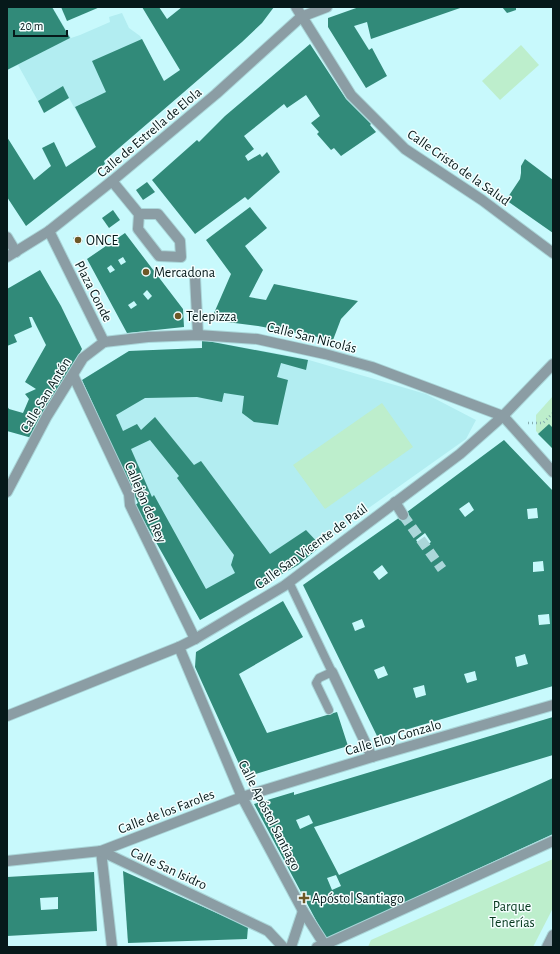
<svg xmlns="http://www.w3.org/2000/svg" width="560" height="954" font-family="'Alegreya Sans',sans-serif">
<rect width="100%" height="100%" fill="#c8f9fc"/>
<!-- built -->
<g fill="#b2edf1">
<path d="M30,7h22l19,31 9,-3 30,-13 -1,-5 13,-4 7,15 11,8 14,26 -50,99 -35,-63 -31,3 -20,-36 -11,5z"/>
<path d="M202,340l100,18 124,36 50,26 -10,19 -103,73 -65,53 -98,55 -65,-115 3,-2 -56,-123 47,-29 73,-3z"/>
</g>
<!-- green -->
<g fill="#bdeecc">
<path d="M521,45l18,20 -39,35 -18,-19z"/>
<path d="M553,396v53l-17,-18v-16z"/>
<path d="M382,403l31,44 -88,62 -32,-44z"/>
<path d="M553,859v49l-20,39h-165l3,-7z"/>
</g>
<!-- building -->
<g fill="#318a79" fill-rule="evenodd">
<path d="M7,7h45l18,31 -63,32z"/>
<path d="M61,7h39l-33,14z"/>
<path d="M142,7h17l8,12 15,-12h92l-12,16 -20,19 -138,119 1,3 -79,62 -19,-29v-60l27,43 17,-14 -9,-18 12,-6 12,25 30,-20 -21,-40 31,-15 -14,-31 50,-22 22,42 16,-11z"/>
<path d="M359,7h104l-92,32 -4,-17 -13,4 15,24 3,-2 15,28 -21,12 -38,-61v-9z"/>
<path d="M502,7h14v3l-9,3z"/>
<path d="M310,44l36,55 25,25 -1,1 6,7 -35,24 -7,-8 -3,2 -14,-16 2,-2 -8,-9 9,-7 -14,-21 -19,13 -3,-4 -40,32 10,13 -9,7 3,5 12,-7 2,3 5,-5 13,20 -32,28 -3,-3 -50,37 -43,-54 45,-40 2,2 26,-26z"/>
<path d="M63,86l6,12 -25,15 -6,-12z"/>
<path d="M525,159l28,21v53l-47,-33 14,-21 1,-6v-7z"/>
<path d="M147,182l8,10 -12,8 -7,-10z"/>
<path d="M250,207l17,21 -22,18 18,24 -14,27 17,3 8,-16 84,17 -17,18 -8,21 -75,-14 -47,-6 20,-46 -25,-34z"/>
<path d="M113,210l7,10 -11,8 -7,-10z"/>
<path d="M125,233l58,76 1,18 -57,6 -40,-74zM123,257l3,5 -5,3 -3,-5zM111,265l4,5 -5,3 -3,-5zM147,290l5,6 -4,4 -5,-6zM134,301l3,4 -6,4 -3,-4z"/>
<path d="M78,235l5,6 -5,4 -5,-7z"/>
<path d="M40,270l21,36 21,43 -50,89 -25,-7v-25l2,3 14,4 6,-14 -4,-5 11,-5 -11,-7 21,-37 -14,-28h-3l3,10 -18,8 3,7 -10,4v-57z"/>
<path d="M202,340l106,20 -2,10 -25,-7 -4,14 11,3 -10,45 -24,-3 -12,-9 2,-17 -20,-3 -2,9 -25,-5 -52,1 -29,17 7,16 14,-7 4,6 14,-13 39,48 7,-4 69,93 36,-24 15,16 -23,19 -98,55 -65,-115 3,-2 -56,-123 47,-29 73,-3zM150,440l29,36 -2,2 57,77 -3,10 4,8 -29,16 -52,-94 -2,2 -21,-48z"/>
<path d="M549,424l4,4v21l-15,-15z"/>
<path d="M504,440l49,51v195l-175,52 -75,-153 100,-70zM469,502l5,8 -9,7 -6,-8zM537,508l1,10 -10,1 -1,-10zM425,533l6,9 -9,7 -6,-9zM543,561l1,10 -11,1v-10zM382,565l6,8 -9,7 -6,-8zM549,614l1,10 -11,1 -1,-10zM362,619l3,8 -10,4 -3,-8zM525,654l3,10 -11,3 -2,-10zM384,666l4,9 -10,4 -4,-9zM475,671l2,9 -10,3 -3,-9zM424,685l2,10 -10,3 -3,-10z"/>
<path d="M283,601l20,36 -64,37 28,59 70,-21 11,34 -96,29 -13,-11 -44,-97 1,-15z"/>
<path d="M553,717v38l-239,72 25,48 214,-97v56l-227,105 -72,-135 40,-12v3zM309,815l4,8 -13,6 -4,-9zM336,875l5,11 -9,4 -5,-12z"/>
<path d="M123,871l125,56 -1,12 -119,4z"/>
<path d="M94,872l3,59 -90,5v-59zM58,897v12l-17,1 -1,-12z"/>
</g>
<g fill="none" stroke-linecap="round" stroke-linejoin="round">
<!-- street-tunnel -->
<path stroke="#abd7da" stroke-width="10" stroke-dasharray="10 5" stroke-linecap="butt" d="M403,515l39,54"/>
<defs>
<path id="lane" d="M289,582l43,90 -13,6 -3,5 13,27"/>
<g id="street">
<path d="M296,7l55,88 54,54 77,51 71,53"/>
<path d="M112,181l27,33 -1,15 21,27 22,1 -1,-16 -22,-27h-19"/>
<path d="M49,231l55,111"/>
<path d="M7,237l9,15"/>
<path d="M7,257l42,-26 63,-50 104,-87 85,-77 26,-10"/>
<path d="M195,277l3,58"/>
<path d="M104,342l44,-5 50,-2 59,4 68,15 47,13 131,49 50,56"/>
<path d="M73,375l56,119 1,11 65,134"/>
<path d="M7,492l40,-76 36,-58 21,-16"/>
<path d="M395,502l8,13"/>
<path d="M179,647l63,150 61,114 23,36"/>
<path d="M332,672l40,85"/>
<path d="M7,716l172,-69 16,-8 89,-53 176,-132 43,-38 50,-52"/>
<path d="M101,851l141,-54 130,-40 181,-52"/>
<path d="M101,851l11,96"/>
<path d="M7,861l94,-10 167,80 15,16"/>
<path d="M291,947l12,-36"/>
<path d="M317,947l7,-2 229,-104"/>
<path d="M547,947l6,-12"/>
</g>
</defs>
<!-- lane casing -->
<use href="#lane" stroke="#a9d5d8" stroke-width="10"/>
<!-- street casing -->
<use href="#street" stroke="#a9d5d8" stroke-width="12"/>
<!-- path -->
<path stroke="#87afb1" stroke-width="2.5" stroke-dasharray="1 3" stroke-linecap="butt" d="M528,423h15l10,-10"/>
<!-- lane -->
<use href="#lane" stroke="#8b9da4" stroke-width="8"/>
<!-- street -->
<use href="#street" stroke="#8b9da4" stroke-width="10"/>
</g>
<!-- markers -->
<g fill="#6e5827" stroke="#f4fefe" stroke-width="1.5">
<circle cx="78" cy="240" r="4"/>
<circle cx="146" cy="272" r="4"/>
<circle cx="178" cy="316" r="4"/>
<path d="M302 892h4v4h4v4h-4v4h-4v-4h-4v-4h4z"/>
</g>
<g text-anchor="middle" stroke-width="3" stroke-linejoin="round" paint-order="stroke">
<!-- street labels -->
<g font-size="14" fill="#06191a" stroke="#f4fefe">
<text transform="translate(149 132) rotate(-40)" y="5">Calle de Estrella de Elola</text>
<text transform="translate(459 167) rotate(35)" y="5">Calle Cristo de la Salud</text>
<text transform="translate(94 291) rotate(63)" y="5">Plaza Conde</text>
<text transform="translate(312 337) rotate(14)" y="5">Calle San Nicolás</text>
<text transform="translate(45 395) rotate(-59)" y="5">Calle San Antón</text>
<text transform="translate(146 502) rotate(67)" y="5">Callejón del Rey</text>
<text transform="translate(311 546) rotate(-36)" y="5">Calle San Vicente de Paúl</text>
<text transform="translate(393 737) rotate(-16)" y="5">Calle Eloy Gonzalo</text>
<text transform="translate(166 811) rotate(-21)" y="5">Calle de los Faroles</text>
<text transform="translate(270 815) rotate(63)" y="5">Calle Apóstol Santiago</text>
<text transform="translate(169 868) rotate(25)" y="5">Calle San Isidro</text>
</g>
<!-- poi labels -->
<g font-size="14" fill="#06191a" stroke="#f4fefe" text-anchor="start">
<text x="86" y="245">ONCE</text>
<text x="154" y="277">Mercadona</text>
<text x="186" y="321">Telepizza</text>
<text x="312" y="903">Apóstol Santiago</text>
</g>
<!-- park labels -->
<g font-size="14" fill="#06391e" stroke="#f4fefe">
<text x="512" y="911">Parque<tspan x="512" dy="16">Tenerías</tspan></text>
</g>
</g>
<!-- border -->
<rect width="560" height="954" fill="none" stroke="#06191a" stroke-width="16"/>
<!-- scale -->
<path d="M14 30v6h53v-6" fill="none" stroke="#06191a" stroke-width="2"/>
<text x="20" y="30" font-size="12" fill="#06191a" stroke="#f4fefe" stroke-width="3" paint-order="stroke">20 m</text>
</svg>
